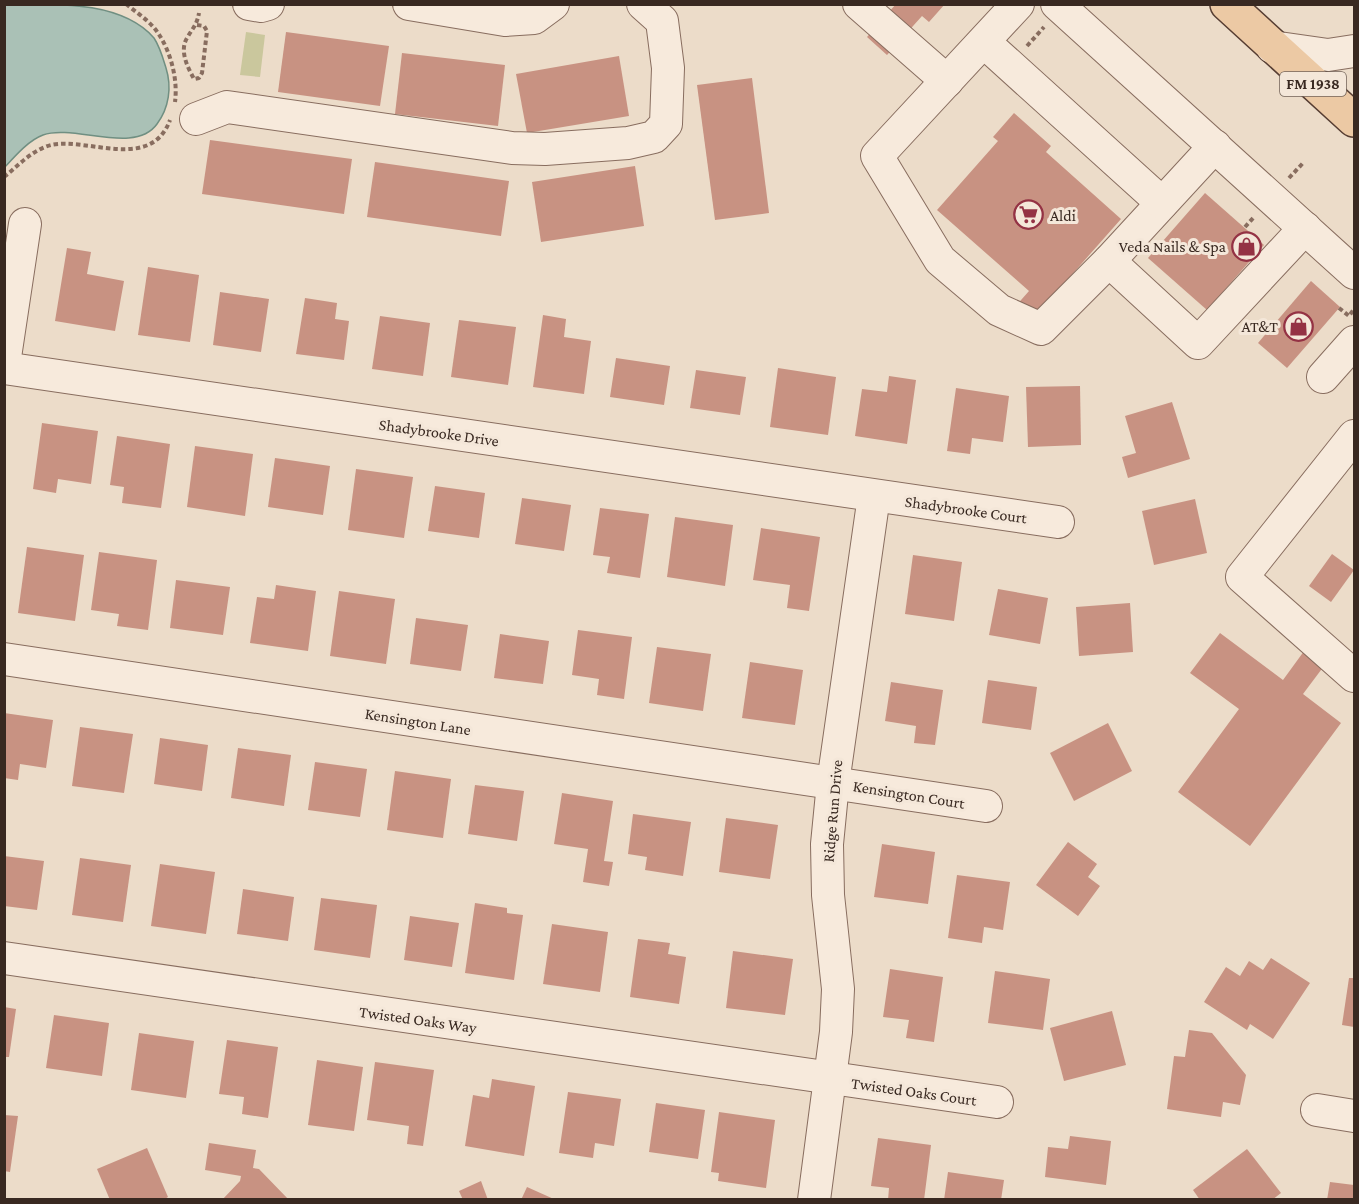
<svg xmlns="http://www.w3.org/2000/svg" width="1359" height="1204" font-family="'Crimson Pro',serif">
<rect width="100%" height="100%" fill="#ecdcc9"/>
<!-- green -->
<path fill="#cac79d" d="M246,32l19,3 -5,42 -20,-2z"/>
<!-- water -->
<path fill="#aac1b6" stroke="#708f82" stroke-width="1.5" d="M5,4c48,0 116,-4 149,34 6,9 9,20 12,30 6,19 3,40 -9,56 -22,31 -83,0 -114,11 -14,5 -28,21 -38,32z"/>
<!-- building -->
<g fill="#c89282">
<path d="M896,4h49l-16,18 -7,-6 -35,39 -20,-18z"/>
<path d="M286,32l103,14 -9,60 -102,-14z"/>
<path d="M402,53l103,12 -7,61 -103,-12z"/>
<path d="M619,56l10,60 -102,17 -11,-59z"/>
<path d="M752,78l17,135 -54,7 -18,-135z"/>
<path d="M1014,113l37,33 -5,6 75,67 -91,103 -16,-14 15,-17 -92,-81 61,-69 -5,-4z"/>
<path d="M210,140l142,19 -8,55 -142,-20z"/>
<path d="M375,162l134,19 -8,55 -134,-19z"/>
<path d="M635,166l9,60 -103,16 -9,-60z"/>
<path d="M1205,193l59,52 -57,65 -59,-52z"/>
<path d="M67,248l24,4 -4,22 37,7 -9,50 -60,-10z"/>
<path d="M148,267l51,8 -9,67 -52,-7z"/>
<path d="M1311,281l29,26 -53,61 -29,-25z"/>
<path d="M220,292l49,7 -8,53 -48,-7z"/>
<path d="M305,298l32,5 -2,16 14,2 -5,39 -48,-6z"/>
<path d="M543,315l23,4 -2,18 27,4 -7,53 -51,-7z"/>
<path d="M380,316l50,7 -7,53 -51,-7z"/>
<path d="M459,320l57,7 -8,58 -57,-8z"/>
<path d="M616,358l54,8 -6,39 -54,-8z"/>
<path d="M778,368l58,9 -8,58 -58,-8z"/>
<path d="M696,370l50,7 -6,38 -50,-7z"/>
<path d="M889,376l27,4 -9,64 -52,-8 7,-47 25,3z"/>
<path d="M1080,386l1,59 -53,2 -2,-60z"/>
<path d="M956,388l53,8 -6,46 -31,-4 -2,16 -23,-3z"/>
<path d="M1172,402l18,57 -62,19 -6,-21 14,-4 -11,-37z"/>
<path d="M42,423l56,8 -7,53 -33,-5 -2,14 -23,-4z"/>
<path d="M117,436l53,8 -9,64 -39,-5 2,-16 -14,-2z"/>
<path d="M195,446l58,8 -8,62 -58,-9z"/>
<path d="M275,458l55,8 -7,49 -55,-8z"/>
<path d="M356,469l57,8 -9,61 -56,-8z"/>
<path d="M435,486l50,7 -6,45 -51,-7z"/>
<path d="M522,498l49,7 -7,46 -49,-7z"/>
<path d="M1195,499l12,54 -53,12 -12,-54z"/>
<path d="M600,508l49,6 -9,64 -33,-5 3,-16 -17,-2z"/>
<path d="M675,517l58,8 -8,61 -58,-9z"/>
<path d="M761,528l59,9 -11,74 -22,-3 3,-23 -37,-5z"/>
<path d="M27,547l57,8 -9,66 -57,-8z"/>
<path d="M99,552l58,8 -9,70 -31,-4 2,-12 -28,-4z"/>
<path d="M1332,554l22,16 -23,32 -22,-16z"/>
<path d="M913,555l49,7 -8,59 -49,-7z"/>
<path d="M176,580l54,7 -7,48 -53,-7z"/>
<path d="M276,585l40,6 -8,60 -58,-8 7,-46 17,2z"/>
<path d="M998,589l50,9 -8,46 -51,-9z"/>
<path d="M339,591l56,8 -9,65 -56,-8z"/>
<path d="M1130,603l3,49 -54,4 -3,-49z"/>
<path d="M416,618l52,7 -7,46 -51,-7z"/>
<path d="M578,630l54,7 -8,62 -27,-4 2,-16 -27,-4z"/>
<path d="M1220,633l63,47 24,-33 20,15 -24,32 38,29 -91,123 -72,-54 61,-83 -49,-36z"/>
<path d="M500,634l49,7 -6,43 -49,-6z"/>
<path d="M657,647l54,7 -8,57 -54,-8z"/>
<path d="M750,662l53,8 -8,55 -53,-7z"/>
<path d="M988,680l49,7 -6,43 -49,-7z"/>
<path d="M891,682l52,8 -8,55 -21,-2 2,-17 -31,-5z"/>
<path d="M4,713l49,7 -7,48 -26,-4 -2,16 -14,-2z"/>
<path d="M1108,723l24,48 -58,30 -24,-48z"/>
<path d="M80,727l53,7 -9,59 -52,-7z"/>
<path d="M160,738l48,7 -6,46 -48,-7z"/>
<path d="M238,748l53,7 -7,51 -53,-8z"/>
<path d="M315,762l52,7 -7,48 -52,-7z"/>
<path d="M395,771l56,8 -8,59 -56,-8z"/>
<path d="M475,785l49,6 -7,50 -49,-7z"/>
<path d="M562,793l51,8 -9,60 9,1 -4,24 -26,-4 5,-33 -34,-5z"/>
<path d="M633,814l58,8 -8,54 -38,-6 2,-13 -19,-3z"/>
<path d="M726,818l52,7 -8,54 -51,-7z"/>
<path d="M1068,842l29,22 -9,13 12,9 -22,30 -42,-31z"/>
<path d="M882,844l53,8 -7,52 -54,-7z"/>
<path d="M4,856l40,5 -7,49 -33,-4z"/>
<path d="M80,858l51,7 -8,57 -51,-7z"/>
<path d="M160,864l55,8 -9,62 -55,-8z"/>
<path d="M957,875l53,7 -7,48 -19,-3 -2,16 -34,-5z"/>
<path d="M243,889l51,8 -6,44 -51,-7z"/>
<path d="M321,898l56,7 -7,53 -56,-8z"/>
<path d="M475,903l32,5v5l16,2 -9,65 -49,-7z"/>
<path d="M410,916l49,7 -7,44 -48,-7z"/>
<path d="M552,924l56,8 -8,60 -57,-8z"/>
<path d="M638,939l32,4 -2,11 18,3 -7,47 -49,-7z"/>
<path d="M733,951l60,8 -8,56 -59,-7z"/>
<path d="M1271,958l39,25 -37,56 -23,-15 -3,6 -43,-28 22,-35 14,9 9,-15 14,9z"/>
<path d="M890,969l53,8 -9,65 -28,-4 3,-18 -26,-3z"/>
<path d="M995,971l55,8 -7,51 -55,-7z"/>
<path d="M1349,978h5v49l-12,-2z"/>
<path d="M4,1007l12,2 -7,48h-5z"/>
<path d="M1112,1011l14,54 -62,16 -14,-53z"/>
<path d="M54,1015l55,8 -7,53 -56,-8z"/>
<path d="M1189,1030l23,3 34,42 -6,30 -17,-3 -2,15 -54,-8 7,-53 11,1z"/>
<path d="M139,1033l55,8 -8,57 -55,-8z"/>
<path d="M227,1040l51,7 -10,71 -26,-4 2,-17 -25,-3z"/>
<path d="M317,1060l46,7 -9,64 -46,-6z"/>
<path d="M375,1062l59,8 -11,76 -16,-2 2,-18 -42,-6z"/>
<path d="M492,1079l43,7 -11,70 -59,-10 8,-51 16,3z"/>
<path d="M568,1092l53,7 -7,47 -19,-3 -2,15 -34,-5z"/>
<path d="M656,1103l49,7 -7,49 -49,-7z"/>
<path d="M719,1112l56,8 -9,68 -48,-7 1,-8 -8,-1z"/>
<path d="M4,1115l14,1 -8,56 -6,-1z"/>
<path d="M1070,1136l41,5 -5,44 -61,-8 3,-30 20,2z"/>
<path d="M878,1138l53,7 -7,55h-36l1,-12 -18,-2z"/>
<path d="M209,1143l47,7 -3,18 6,1 30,31h-67l18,-19 1,-5 -36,-6z"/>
<path d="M147,1148l21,49 -5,3h-53l-13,-31z"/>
<path d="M1247,1149l34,44 -9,7h-72l-7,-10z"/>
<path d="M948,1172l56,8 -3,20h-57z"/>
<path d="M481,1181l7,19h-25l-4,-9z"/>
<path d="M1330,1182l24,3v15h-27z"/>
<path d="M527,1187l29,13h-35z"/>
</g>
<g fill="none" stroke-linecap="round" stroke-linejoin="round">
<defs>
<g id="minor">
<path d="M249,4l12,2 7,-2"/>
<path d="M409,4l96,16 29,-2 19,-14"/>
<path d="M859,4l88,77"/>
<path d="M1018,4l-141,152 63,104 59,50 42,19 68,-68 106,-115"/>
<path d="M1057,4l297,269"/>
<path d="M984,42l178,161"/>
<path d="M1272,47l56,8 26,-4"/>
<path d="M196,119l31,-12 285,41 33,1 83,-6 26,-6 12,-13 2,-56 -6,-47 -19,-17"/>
<path d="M1109,261l89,82 107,-115"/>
<path d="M4,364l21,-140"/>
<path d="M4,368l1054,154"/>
<path d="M1323,377l31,-35"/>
<path d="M1354,436l-112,141 112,99"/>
<path d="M4,659l982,147"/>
<path d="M4,958l993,144"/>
<path d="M1317,1110l37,6"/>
<path d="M814,1200l22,-168 2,-43 -10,-94 -1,-51 6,-61 41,-287"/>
</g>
<path id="major" d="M1227,4l127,116"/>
</defs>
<!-- minor casing -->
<use href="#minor" stroke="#886d5f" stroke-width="34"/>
<!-- major casing -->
<use href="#major" stroke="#563d32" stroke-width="36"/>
<!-- path -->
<g stroke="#886d5f" stroke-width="4" stroke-dasharray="4.5 3" stroke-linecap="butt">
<path d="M126,4c11,9 24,17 32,29 13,19 20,47 17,69"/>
<path d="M197,25l7,1 3,5 -5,42 -3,5 -5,1c-6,-11 -15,-28 -7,-41 5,-9 10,-13 12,-25"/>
<path d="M1027,46l17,-19"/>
<path d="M4,177c15,-12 28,-27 47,-32 37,-8 100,27 119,-25"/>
<path d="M1289,178l14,-15"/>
<path d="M1245,227l9,-10"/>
<path d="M1339,308l10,8 5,-7"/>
</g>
<!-- minor -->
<use href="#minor" stroke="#f7eadc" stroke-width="32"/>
<!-- major -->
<use href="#major" stroke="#ecc9a4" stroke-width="33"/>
</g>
<!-- icons -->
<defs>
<symbol id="supermarket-ring" viewBox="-11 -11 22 22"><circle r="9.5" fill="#f4e7d9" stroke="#943244" stroke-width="1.5"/><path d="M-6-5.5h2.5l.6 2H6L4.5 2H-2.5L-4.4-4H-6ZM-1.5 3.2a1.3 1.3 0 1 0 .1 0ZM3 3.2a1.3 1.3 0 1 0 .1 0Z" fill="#943244"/></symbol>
<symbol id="shop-ring" viewBox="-11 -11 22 22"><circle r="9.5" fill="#f4e7d9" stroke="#943244" stroke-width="1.5"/><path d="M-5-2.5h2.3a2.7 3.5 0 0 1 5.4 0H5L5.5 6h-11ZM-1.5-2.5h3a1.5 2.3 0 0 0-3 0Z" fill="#943244"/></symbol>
</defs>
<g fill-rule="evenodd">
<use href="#supermarket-ring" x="1012" y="198" width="33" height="33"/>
<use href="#shop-ring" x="1230" y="230" width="33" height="33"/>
<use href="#shop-ring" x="1282" y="310" width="33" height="33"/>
</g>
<g text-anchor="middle" stroke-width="6" stroke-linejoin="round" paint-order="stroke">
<!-- shield labels -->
<rect fill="#f4e7d9" stroke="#716258" stroke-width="1.5" x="1280" y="72" width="66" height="24" rx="4.5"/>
<g font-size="15" font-weight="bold" fill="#392921">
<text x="1313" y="89">FM 1938</text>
</g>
<!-- poi labels -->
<g font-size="16" fill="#392921" stroke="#f4e7d9" text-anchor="end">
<text x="1050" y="221" text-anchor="start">Aldi</text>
<text x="1226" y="252">Veda Nails &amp; Spa</text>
<text x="1278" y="332">AT&amp;T</text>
</g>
<!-- street labels -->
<g font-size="16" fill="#392921" stroke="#f4e7d9">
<text transform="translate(439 432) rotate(8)" y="6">Shadybrooke Drive</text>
<text transform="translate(966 509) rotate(8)" y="6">Shadybrooke Court</text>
<text transform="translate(418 721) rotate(9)" y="6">Kensington Lane</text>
<text transform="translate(909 794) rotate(9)" y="6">Kensington Court</text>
<text transform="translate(832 811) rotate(-85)" y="6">Ridge Run Drive</text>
<text transform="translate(418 1019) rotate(8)" y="6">Twisted Oaks Way</text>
<text transform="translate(914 1091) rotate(8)" y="6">Twisted Oaks Court</text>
</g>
</g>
<!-- border -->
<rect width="1359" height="1204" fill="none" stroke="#392921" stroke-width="12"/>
</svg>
